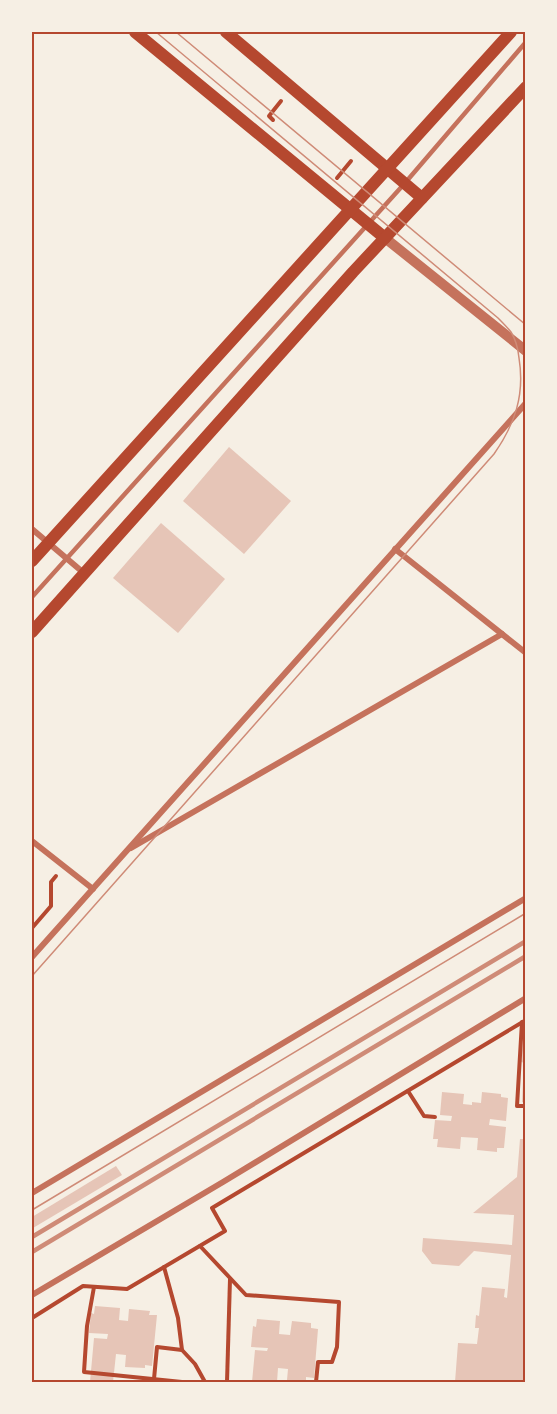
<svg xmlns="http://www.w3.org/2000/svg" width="557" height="1414" font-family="'IBM Plex Sans',sans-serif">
<rect width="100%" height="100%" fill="#f6efe4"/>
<!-- building -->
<g fill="#e6c5b7">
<path d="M229,447l62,54 -47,53 -61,-53z"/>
<path d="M161,523l64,56 -47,54 -65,-55z"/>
<path d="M523,1040h2v23l-4,-1z"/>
<path d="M523,1080h2v23l-3,-1z"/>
<path d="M442,1092l22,2 -1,10 9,1v-3l9,1 1,-11 19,2v3l7,1 -2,23 -16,-2 -1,6 17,2 -2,21h-7v4l-20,-2 1,-12 -17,-1 -1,12 -23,-2 1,-8h-5l2,-19 16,1 1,-5 -12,-1z"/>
<path d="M520,1139h5v243h-70l3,-39 19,1 2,-16h-4l1,-13 3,1 3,-29 23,2 -1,8 3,1 4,-43 -37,-4 -15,15 -27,-2 -10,-13 1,-13 89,7 2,-30 -41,-2 44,-36z"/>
<path d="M116,1166l6,9 -89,53 -1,-11z"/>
<path d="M95,1306l25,2 -1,12 9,1 1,-12 21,2 -1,4h8l-5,51 -7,-1v3l-20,-1 1,-12 -10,-1 -3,28h-23l4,-44 13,1 1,-5 -19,-1 2,-20 3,1z"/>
<path d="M257,1319l23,2 -1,13 11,1 2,-14 19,2v5l7,1 -4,49 -8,-1v4l-19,-1 1,-11 -10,-1 -1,14h-25l3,-32 12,1 1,-3 -17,-1 2,-21 3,1z"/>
</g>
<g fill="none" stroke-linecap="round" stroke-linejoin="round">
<!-- path -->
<g stroke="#b5482f" stroke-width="4">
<path d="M273,120l-4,-4 12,-15"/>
<path d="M337,178l14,-17"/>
<path d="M32,928l19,-22v-24l5,-6"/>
<path d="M522,1022l-5,84h9"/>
<path d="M408,1091l16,25 11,1"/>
<path d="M200,1246l46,49 93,7 -2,45 -5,15h-14l-2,20"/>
<path d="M164,1267l14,51 4,32"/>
<path d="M94,1287l-7,39 -3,46 98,10"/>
<path d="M32,1318l51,-32 44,3 98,-58 -13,-23 314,-188"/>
<path d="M154,1379l3,-32 25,3 13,14 10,18"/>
<path d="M227,1382l3,-103"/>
</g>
<!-- service -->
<path stroke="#c5725c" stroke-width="4.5" d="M32,597l373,-414 121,-141"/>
<!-- minor -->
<g stroke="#c5725c" stroke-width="6">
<path d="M32,529l53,45"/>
<path d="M395,549l131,104"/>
<path d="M32,841l61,48"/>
<path d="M131,848l371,-214"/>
<path d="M32,957l494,-554"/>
<path d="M32,1193l494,-295"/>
<path d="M32,1295l191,-113 303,-184"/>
</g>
<!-- tertiary -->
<path stroke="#c5725c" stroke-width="10" d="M385,238l141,113"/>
<!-- secondary -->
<g stroke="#b5482f" stroke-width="12">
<path d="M135,32l250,206"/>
<path d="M226,32l196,166"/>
<path d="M32,561l479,-529"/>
<path d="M32,632l321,-360 173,-185"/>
</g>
<!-- tram -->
<g stroke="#cf8b77" stroke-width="1.5">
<path d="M176,32l350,293"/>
<path d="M32,976l462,-522c21,-30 31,-59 25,-96 -1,-10 -3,-18 -8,-26 -4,-5 -9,-10 -13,-14l-342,-286"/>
<path d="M32,1210l494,-297"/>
</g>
<!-- rail -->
<g stroke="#cf8b77" stroke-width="4.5">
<path d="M32,1237l494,-296"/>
<path d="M32,1252l494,-296"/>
</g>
</g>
<!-- border -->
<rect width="557" height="1414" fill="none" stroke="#f6efe4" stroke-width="66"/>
<rect x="33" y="33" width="491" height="1348" fill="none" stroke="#b5482f" stroke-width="2"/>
</svg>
